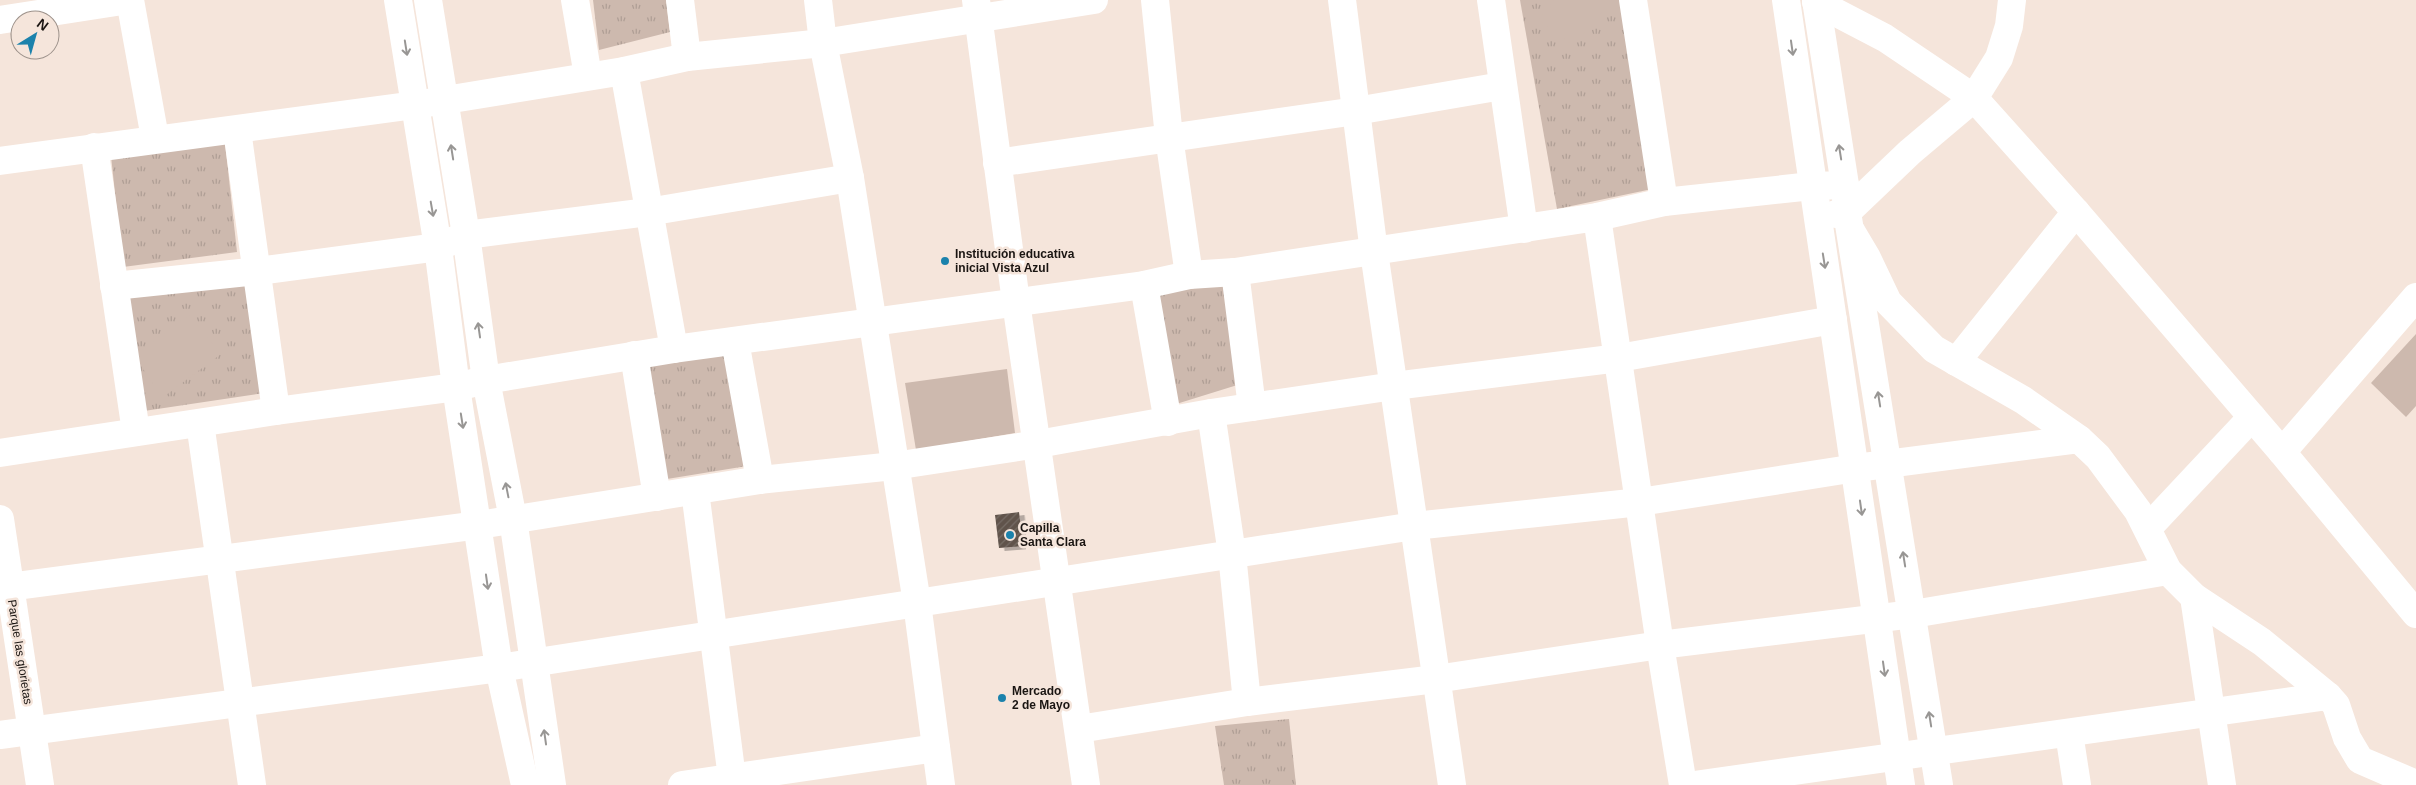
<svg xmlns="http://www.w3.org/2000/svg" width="2416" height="785" font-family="Arial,sans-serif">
<defs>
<pattern id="park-tufts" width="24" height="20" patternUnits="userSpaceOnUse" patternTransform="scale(1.25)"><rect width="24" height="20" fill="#cdb9ae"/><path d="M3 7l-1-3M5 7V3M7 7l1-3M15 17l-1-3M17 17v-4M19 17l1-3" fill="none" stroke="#af9e95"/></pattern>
<pattern id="building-hatch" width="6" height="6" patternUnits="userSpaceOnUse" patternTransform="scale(1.25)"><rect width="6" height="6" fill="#60534b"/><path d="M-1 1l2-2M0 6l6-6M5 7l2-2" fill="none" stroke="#766c66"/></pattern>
<filter id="shadow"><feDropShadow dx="5.5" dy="3" stdDeviation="0" flood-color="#0004"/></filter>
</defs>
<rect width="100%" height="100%" fill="#f5e5db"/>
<!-- park -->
<g fill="url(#park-tufts)">
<path d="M593,0h73l4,32 -71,18z"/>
<path d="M1520,0h100l32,189 -95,20z"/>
<path d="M225,143l12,109 -114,15 -12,-111z"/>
<path d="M247,277l17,116 -120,18 -18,-116z"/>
<path d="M1232,282l15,100 -74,23 -26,-112z"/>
<path d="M727,353l20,113 -80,13 -20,-114z"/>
<path d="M1289,719l7,66h-72l-9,-59z"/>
</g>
<!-- garden -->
<g fill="#cdb9ae">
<path d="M1554,0h58l-39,46 -34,-27z"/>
<path d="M189,315l32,39 -59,44 -28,-43z"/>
<path d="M2416,334v72l-10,11 -35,-34z"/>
<path d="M1007,369l8,64 -99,17 -11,-67z"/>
</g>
<!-- building -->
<path fill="url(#building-hatch)" filter="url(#shadow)" d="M1019,512l4,34 -24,2 -4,-33z"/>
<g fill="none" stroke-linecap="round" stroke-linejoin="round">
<!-- minor -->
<g stroke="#fff" stroke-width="28">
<path d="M130,0l25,138"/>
<path d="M398,0l40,247 18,140 43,281 26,117"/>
<path d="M428,0l38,235 20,145 27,139 39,266"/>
<path d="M575,0l13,76"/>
<path d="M680,0l7,57"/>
<path d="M818,0l5,43 27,135 67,425 24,182"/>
<path d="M976,0l40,302 70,483"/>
<path d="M1155,0l14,137 20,138"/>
<path d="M1491,0l33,229"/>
<path d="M1633,0l31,202"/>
<path d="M1786,0l115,785"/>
<path d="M1816,0l29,185 2,27 92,573"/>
<path d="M1816,2l69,36 89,60 102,114 206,240 134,162"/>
<path d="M0,20l129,-20"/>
<path d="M624,71l50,278"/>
<path d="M237,130l39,281"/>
<path d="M94,147l42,285"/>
<path d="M0,161l415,-56 209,-34 63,-14 136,-14 271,-43"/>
<path d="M997,163l359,-52 146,-25"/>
<path d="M1836,214l11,-2 63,-60 64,-54 25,-40 10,-32 3,-26"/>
<path d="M1597,217l63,428 23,140"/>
<path d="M1851,231l16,27 21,44 46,47 89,51 56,39 19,18 40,54 30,60 26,26 68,45 66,54 8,9 11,33 13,22 56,24"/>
<path d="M1235,272l17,135"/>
<path d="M1144,285l24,137"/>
<path d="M114,286l144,-15 180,-24 28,-12 182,-23 202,-34"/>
<path d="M735,341l25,139"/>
<path d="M634,355l23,142"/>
<path d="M1956,362l120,-150"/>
<path d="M1211,413l21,141 15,148"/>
<path d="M200,423l52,362"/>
<path d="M2282,452l134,-155"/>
<path d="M0,453l276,-42 180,-24 30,-7 188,-31 470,-64 45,-10 46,-3 362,-55 67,-15 148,-16 33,-1"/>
<path d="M695,491l37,287"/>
<path d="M0,519l40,266"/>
<path d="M2148,528l104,-111"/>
<path d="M0,588l479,-63 281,-45 134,-14 144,-22 173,-31 183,-27 225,-28 214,-38"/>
<path d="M2194,597l28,188"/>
<path d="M1079,729l168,-27 189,-23 224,-34 253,-31 255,-43"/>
<path d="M2069,733l8,52"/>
<path d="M0,735l499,-67 915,-142 226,-24 216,-34 223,-29"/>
<path d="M682,785l254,-37"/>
<path d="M1694,785l634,-89"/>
</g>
<!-- major -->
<path stroke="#fff" stroke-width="28" d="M1342,0l32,252 78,533"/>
</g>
<!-- one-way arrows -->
<defs><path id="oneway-shaft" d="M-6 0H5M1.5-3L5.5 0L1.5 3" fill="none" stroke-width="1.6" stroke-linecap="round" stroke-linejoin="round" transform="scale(1.25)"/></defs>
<g stroke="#989694">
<use href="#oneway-shaft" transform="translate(406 48) rotate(81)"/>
<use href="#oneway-shaft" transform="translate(1792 48) rotate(82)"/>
<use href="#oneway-shaft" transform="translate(452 152) rotate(-99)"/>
<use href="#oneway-shaft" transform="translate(1840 152) rotate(-99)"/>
<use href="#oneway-shaft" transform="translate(432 209) rotate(80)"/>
<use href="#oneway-shaft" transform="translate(1824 261) rotate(81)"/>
<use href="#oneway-shaft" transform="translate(479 330) rotate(-98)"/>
<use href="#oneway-shaft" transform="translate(1879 399) rotate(-99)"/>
<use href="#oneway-shaft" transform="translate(462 421) rotate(81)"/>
<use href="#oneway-shaft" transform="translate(507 490) rotate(-101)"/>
<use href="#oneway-shaft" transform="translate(1861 508) rotate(82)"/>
<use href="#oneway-shaft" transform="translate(1904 559) rotate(-99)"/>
<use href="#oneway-shaft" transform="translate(487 582) rotate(82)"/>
<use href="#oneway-shaft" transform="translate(1884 669) rotate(82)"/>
<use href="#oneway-shaft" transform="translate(1930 719) rotate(-99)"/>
<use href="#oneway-shaft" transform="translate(545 737) rotate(-98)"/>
</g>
<!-- markers -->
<g fill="#1b82ac" stroke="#f5e5db" stroke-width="2">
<circle cx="945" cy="261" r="5"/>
<circle cx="1010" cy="535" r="5"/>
<circle cx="1002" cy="698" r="5"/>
</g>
<g text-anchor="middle" stroke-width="5" stroke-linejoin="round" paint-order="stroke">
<!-- poi labels -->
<g font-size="12" font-weight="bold" fill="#1a1512" stroke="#f5e5db" text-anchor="start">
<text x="955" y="258">Institución educativa<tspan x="955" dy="14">inicial Vista Azul</tspan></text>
<text x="1020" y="532">Capilla<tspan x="1020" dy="14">Santa Clara</tspan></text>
<text x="1012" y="695">Mercado<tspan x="1012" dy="14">2 de Mayo</tspan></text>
</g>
<!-- street labels -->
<g font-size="12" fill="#1a1512" stroke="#f5e5db">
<text transform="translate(20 652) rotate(81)" y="4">Parque las glorietas</text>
</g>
</g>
<!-- north arrow -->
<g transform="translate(35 35) rotate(37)"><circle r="24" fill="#f5e5db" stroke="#9d928b"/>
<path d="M0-4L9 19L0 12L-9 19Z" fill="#1b82ac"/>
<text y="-8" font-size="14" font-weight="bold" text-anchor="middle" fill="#1a1512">N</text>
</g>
</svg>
